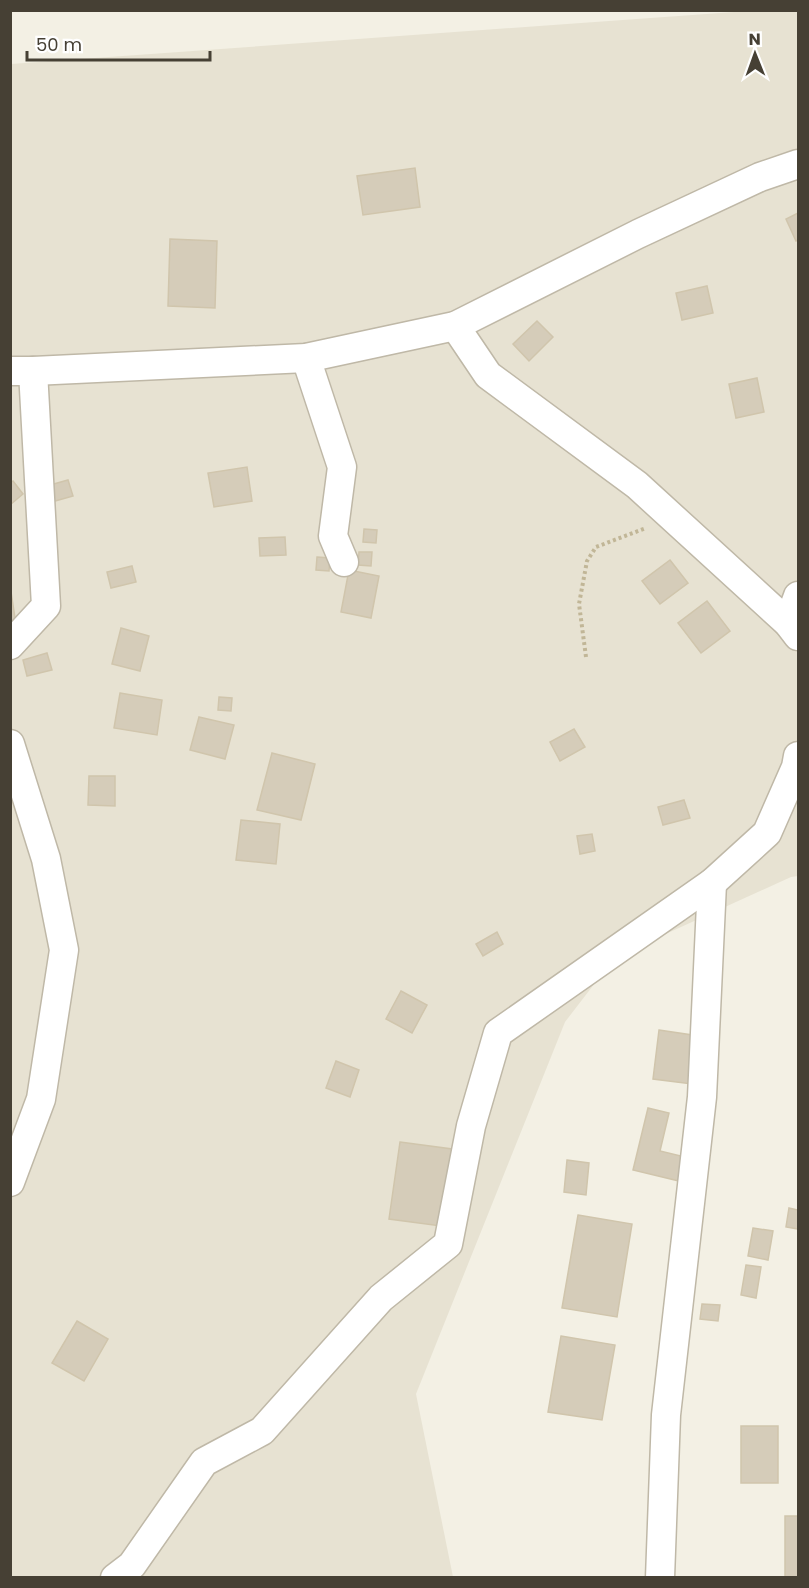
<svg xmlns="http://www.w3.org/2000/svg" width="809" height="1588" font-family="Poppins,sans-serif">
<rect width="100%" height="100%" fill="#f3f0e4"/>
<!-- residential -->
<path fill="#e7e2d2" d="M748,11h50v865l-7,1 -176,80 -50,65 -149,372 37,183 -442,1v-1514z"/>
<!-- building -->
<g fill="#d5ccb9" stroke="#d0c5ac" stroke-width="1.5">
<path d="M415,168l5,39 -57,8 -6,-39z"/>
<path d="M798,213v27l-2,1 -10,-22z"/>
<path d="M170,239l47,2 -2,67 -47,-2z"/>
<path d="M707,286l6,27 -31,7 -6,-27z"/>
<path d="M537,321l16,16 -24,24 -16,-17z"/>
<path d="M757,378l7,34 -28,6 -7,-34z"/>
<path d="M247,467l5,34 -38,6 -6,-34z"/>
<path d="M68,480l5,16 -25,7 -5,-16z"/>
<path d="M13,481l10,13 -13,11v-22z"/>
<path d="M364,529l13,1 -1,13 -13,-1z"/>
<path d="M285,537l1,18 -26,1 -1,-18z"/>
<path d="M359,552h13l-1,14 -13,-1z"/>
<path d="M317,557l13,1 -1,13 -13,-1z"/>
<path d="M670,560l18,23 -28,21 -18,-23z"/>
<path d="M132,566l4,16 -25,6 -4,-16z"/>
<path d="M349,570l30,6 -8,42 -30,-6z"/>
<path d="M10,585l7,46 -7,1z"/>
<path d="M707,601l23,30 -29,22 -23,-30z"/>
<path d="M121,628l28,8 -9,35 -28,-7z"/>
<path d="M47,653l5,17 -25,6 -4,-16z"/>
<path d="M120,693l42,7 -5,35 -43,-7z"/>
<path d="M219,697l13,1 -1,13 -13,-1z"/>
<path d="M199,717l35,8 -9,34 -35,-9z"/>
<path d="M574,729l11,18 -25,14 -10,-19z"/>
<path d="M272,753l43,11 -14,56 -44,-10z"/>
<path d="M89,776h26v30l-27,-1z"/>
<path d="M684,800l6,18 -27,7 -5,-18z"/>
<path d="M241,820l39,4 -4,40 -40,-4z"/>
<path d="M592,834l3,17 -15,3 -3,-18z"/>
<path d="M497,932l6,12 -20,12 -7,-12z"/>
<path d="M401,991l26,14 -15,28 -26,-14z"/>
<path d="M659,1030l40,6 -7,48 -39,-5z"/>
<path d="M336,1061l23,9 -9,27 -24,-9z"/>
<path d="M648,1108l21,5 -9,38 25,6 -6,24 -46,-11z"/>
<path d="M400,1142l52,7 -11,77 -52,-7z"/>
<path d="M567,1160l22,3 -3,32 -22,-3z"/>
<path d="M789,1208l9,2v19l-12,-2z"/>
<path d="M578,1215l54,9 -15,93 -55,-9z"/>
<path d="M753,1228l20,3 -5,29 -20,-4z"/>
<path d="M746,1265l15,2 -5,31 -15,-3z"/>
<path d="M702,1304l18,1 -2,16 -18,-2z"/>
<path d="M77,1321l31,18 -24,42 -32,-18z"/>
<path d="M561,1336l54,9 -13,75 -54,-8z"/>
<rect x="741" y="1426" width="37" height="57"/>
<rect x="785" y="1516" width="13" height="62"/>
</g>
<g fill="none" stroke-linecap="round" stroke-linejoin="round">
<defs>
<g id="minor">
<path d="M455,326l33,49 149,110 151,138 10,13"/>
<path d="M306,358l36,109 -9,69 11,26"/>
<path d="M10,371h23l273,-13 149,-32 183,-92 122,-57 38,-13"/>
<path d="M788,623l10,-27"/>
<path d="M10,645l36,-39 -13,-235"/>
<path d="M10,744l36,115 18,91 -23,149 -31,83"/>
<path d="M115,1578l17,-13 72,-103 58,-31 119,-133 67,-54 23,-118 27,-93 214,-150 55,-50 29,-66 2,-11"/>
<path d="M660,1578l6,-163 36,-318 10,-214"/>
</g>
</defs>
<!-- minor casing -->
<use href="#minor" stroke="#bfb8a7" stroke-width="31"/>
<!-- path -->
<path stroke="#c1b697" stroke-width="4" stroke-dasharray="3 3" stroke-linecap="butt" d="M586,657l-7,-53 8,-43 9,-14 50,-19"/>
<!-- minor -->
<use href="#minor" stroke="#fff" stroke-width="28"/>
</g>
<!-- border -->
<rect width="809" height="1588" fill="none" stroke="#464034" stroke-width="24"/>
<!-- north arrow -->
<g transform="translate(755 54) rotate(359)" stroke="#ffffff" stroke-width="4.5" paint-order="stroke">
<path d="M0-4.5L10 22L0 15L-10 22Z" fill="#464034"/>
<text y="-9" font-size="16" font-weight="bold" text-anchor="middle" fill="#464034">N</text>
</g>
<!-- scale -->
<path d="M27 51v9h183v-9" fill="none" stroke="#464034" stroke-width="3"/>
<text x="36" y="51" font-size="18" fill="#464034" stroke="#ffffff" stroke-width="4.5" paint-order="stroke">50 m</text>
</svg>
